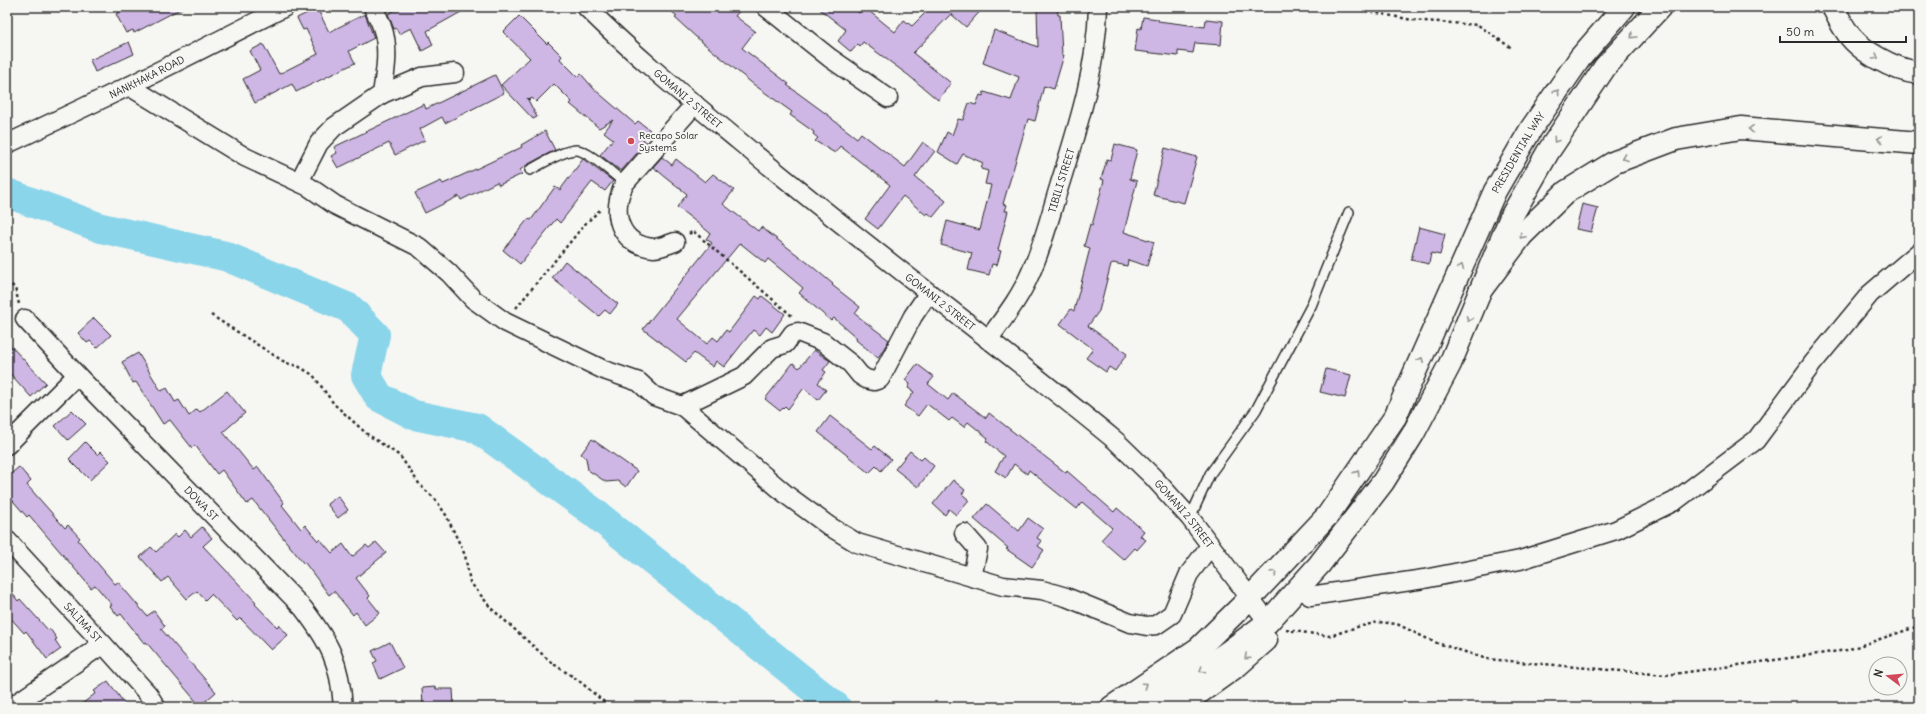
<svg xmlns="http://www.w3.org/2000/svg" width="1926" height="714" font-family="Delius,sans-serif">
<rect width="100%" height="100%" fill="#f6f6f2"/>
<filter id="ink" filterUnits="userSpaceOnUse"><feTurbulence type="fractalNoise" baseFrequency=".025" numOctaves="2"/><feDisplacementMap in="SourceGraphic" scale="8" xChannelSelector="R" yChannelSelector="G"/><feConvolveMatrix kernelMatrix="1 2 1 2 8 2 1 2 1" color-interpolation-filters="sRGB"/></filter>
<g filter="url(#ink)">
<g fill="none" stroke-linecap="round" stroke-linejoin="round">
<!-- river -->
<path stroke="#8ad5ea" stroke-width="30" d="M7,193l94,35 124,28 124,52 26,27 -9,40 13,22 35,18 63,13 115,83 244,196"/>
</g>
<!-- building -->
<g fill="#ceb6e5" stroke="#2b2b2b">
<path d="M130,7h54l-50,26 -1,-3 -7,3 -10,-19z"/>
<path d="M401,7h69l-43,24 6,14 -11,6 -11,-23 -12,6 -3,-6 -2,1 -6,-15z"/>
<path d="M666,7h77l-8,9 20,15 -13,17 47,36 -2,1 45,33v1l25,19 4,-5 44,34 18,-25 12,9 -20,26 31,24 -13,16 -5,-4 -2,2 -23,-19 -25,33 -13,-10 25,-34 -50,-39 -5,7 -20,-12 3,-3 -5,-4 1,-2 -24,-17 2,-3 -39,-28 -57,-47 -21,-19 2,-2z"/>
<path d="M817,7h35l7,6 5,-6 31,25 9,-12 8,6 19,-19h53l-18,20 -15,-13 -38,39 38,30 -13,17 -30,-25 -45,-33 -3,4 -2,-2 -7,8 -13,-11 8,-11z"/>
<path d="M1057,7l1,8h2l2,40h2l-10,34 -10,-3 -9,35 -7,-2 -25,85 4,1 -2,6h3l-10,39 3,1 -4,14 -5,-1 -3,11 -21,-5 4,-17 -31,-8 6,-24 33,9 11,-45 -6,-1 3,-13 -7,-2 2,-6 -20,-9 -6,10 -19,-12 9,-20 5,3 6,-16 5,1 6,-17 7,2 4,-10 3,1 1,-4 27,8 8,-23 -36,-14 11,-33 44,17 -1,-39z"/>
<path d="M317,8l12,24 36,-18 9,24 -25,13 6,12 -59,29 -4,-8 -37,19 -12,-24 17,-9 -10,-19 13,-7 16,30 39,-20 -12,-25 -3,1 -6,-12z"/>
<path d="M519,16l28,28 1,-2 14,14 -2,3 18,18 3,-3 13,15 41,35 3,-3 12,9 -7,10 4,2 -26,29 -21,-16 13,-16 -9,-7 9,-12 -14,8 -29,-24 2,-2 -18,-18 -18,18 -4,-4 -3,2 -2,-2 10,19 -4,2 -32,-34 29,-27 -27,-26z"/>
<path d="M1143,17l15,2v2l47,6 1,-8 17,2 -2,24 -26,-2 -2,10 -15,-2v5l-43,-5 3,-23 3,1z"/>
<path d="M129,42l5,12 -39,18 -5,-12z"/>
<path d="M495,75l9,18 -59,30 -3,-6 -22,12 5,11 -30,15 -6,-12 -51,25 -7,-12 6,-3 -3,-6 90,-43 2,5z"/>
<path d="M545,131l10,19 -28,15 -7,5 2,4 -23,11 -2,-3 -36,18 -2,-4 -34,17 -10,-20 26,-12 2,3 35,-16 44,-21 -1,-2z"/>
<path d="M1115,144l22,6 -7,29 7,2 -13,51 30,10 -7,24 -19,-6 -1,6 -14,-3 -2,1 -12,47 -11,15 39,28 -12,17 -6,-4 -3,5 -20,-14 7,-9 -33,-25 11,-15 3,2 16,-63 -6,-2 6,-22 2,1 12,-45 -3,-1 6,-20 4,1z"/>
<path d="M1165,148l32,9 -13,46 -31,-8z"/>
<path d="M662,157l10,8 4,-6 29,23 8,-8 21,16 -11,14 35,27 3,-4 47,36 25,21 -1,1 28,22 -5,7 34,26 -11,18 -22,-18 1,-2 -23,-20 -3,3 -32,-28 4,-5 -19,-16 -16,-13 -3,4 -25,-20 -63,76 30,25 6,-7 5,4 8,-11 3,2 27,-36 4,3 2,-3 23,18 -13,18 -6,-5 -6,8 -7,-5 -29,37 -8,-6 -3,6 -19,-14 -8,9 -43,-33 69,-86 -6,-4 4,-6 -33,-26 10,-13 -34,-27z"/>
<path d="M583,159l30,22 -8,10 -13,-9 -32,41 -4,-4 -36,45 -17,-14 25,-31 3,1 24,-33 5,3z"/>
<path d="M1582,204l16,4 -7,24 -15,-3z"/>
<path d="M1419,227l26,7 -5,21 -9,-2 -2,11 -18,-4z"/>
<path d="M565,261l53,43 -8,10 -5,-4 -6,6 -47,-38z"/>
<path d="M94,318l17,17 -14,13 -7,-7 -3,2 -9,-10z"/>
<path d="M7,342l39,41 -15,14 -24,-27z"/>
<path d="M814,350l16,11 -7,9 3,2 -8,11 8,7 -8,10 -14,-12 -16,21 -3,-3 -5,5 -15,-12 28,-36 6,5z"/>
<path d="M138,353l23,38 6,-3 8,14 4,-2 10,16 8,-7 3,3 27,-21 18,22 -22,19 31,38 4,-3 26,36 -2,2 19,24 4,-4 13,16 2,-2 12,14 11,-9 9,13 14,-12 3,3 7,-6 10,11 -30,25 14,18 -2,2 12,15 -15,12 -9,-13 -3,3 -19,-24 -5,4 -24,-32 -1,1 -51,-64 -6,4 -25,-34 -5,4 -22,-29 -3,3 -22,-28 -7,4 -27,-42 -3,1 -11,-21z"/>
<path d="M917,364l17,13 -6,7 20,16 5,-7 33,25 3,-5 77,60 1,-2 47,41 3,-4 27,23 -4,5 6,4 -9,10 -2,-2 -11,12 -23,-20 11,-12 -30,-26 -5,7 -48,-39 -2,4 -13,-10 -8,14 -11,-7 9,-15 -18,-15 2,-3 -20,-16 -4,5 -12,-9 -3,3 -22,-17 -9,12 -14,-10 10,-14 -6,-4 2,-4 -5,-4z"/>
<path d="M1326,369l25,6 -6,23 -25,-6z"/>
<path d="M72,410l14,14 -18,16 -13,-14z"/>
<path d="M830,416l42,33 3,-3 16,13 -10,12 -5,-5 -7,7 -51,-41z"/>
<path d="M592,439l45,32 -11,16 -8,-6 -12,1 -18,-12 -2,-12 -5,-4z"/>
<path d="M85,442l13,13 2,-4 10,10 -20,19 -21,-21z"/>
<path d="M910,451l11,9 3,-3 10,9 -16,21 -23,-18z"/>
<path d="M19,467l12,14 -4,4 38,43 3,-3 12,13 -2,2 37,44 3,-2 29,34 7,-5 11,15 -4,3 55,63 -16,14 -54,-64 -2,1 -23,-29 -3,2 -8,-10 2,-1 -17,-20 -4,3 -62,-73 -2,2 -20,-23v-17z"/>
<path d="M953,480l12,10 -3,4 7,6 -13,15 -7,-6 -4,6 -12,-11z"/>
<path d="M338,496l10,14 -10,8 -11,-14z"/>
<path d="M987,504l32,27 9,-13 15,11 -6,9 5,3 -4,5 6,4 -12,17 -26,-18 2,-1 -34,-29z"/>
<path d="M202,527l10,11 -9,8 53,56 -1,2 22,23 2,-2 9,10 -17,15 -31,-32 -3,3 -26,-27 -6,6 -8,-9 -10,8 -19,-22 -6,5 -22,-25 11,-10 5,5 19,-18 3,3 7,-7 6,7z"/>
<path d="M7,586l11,15 2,-2 28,31 2,-1 7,10 -2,1 6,9 -14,10 -21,-28 -2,2 -17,-19z"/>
<path d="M390,642l13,26 -23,11 -7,-16 4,-2 -5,-10z"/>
<path d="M108,681l19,26h-49l18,-14 -2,-2z"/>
<path d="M436,687v2h17l1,17 -31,1 -1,-19z"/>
</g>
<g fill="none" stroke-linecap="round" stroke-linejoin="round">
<defs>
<g id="service">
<path d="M530,170c11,-6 34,-20 46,-20 12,0 38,25 49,33"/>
<path d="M1190,518l20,-44 46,-64 55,-104 38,-94"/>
</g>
<g id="minor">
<path id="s1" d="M586,7c48,48 101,91 153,134 123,103 253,198 377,300l37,36 37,41 78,104"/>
<path d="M766,7l64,51 58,40"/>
<path d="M129,86l116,71 64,30 26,18 84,42 30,26 24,26 32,23 99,48 35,12 15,14 28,10 62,-30 28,-28 13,-4 8,-11 5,-1 25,10 28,22 9,11 6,4 8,2 6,-2 33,-63 15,-22"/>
<path d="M382,94l40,-17 33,-4"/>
<path id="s2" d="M7,144l122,-58 156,-79"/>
<path d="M299,182l20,-39 15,-16 48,-33c3,-20 8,-46 0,-67 -2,-7 -6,-13 -9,-20"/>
<path d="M675,242c-6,2 -15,6 -21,6 -36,-3 -44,-37 -29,-65l70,-79"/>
<path id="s3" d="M25,319l52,56 226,233c27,35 37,55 40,99"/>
<path id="s4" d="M988,340c15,-21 32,-42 42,-66 13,-28 20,-58 29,-87 18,-58 38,-119 39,-180"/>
<path d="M682,406l106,90 41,30 28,17 115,34"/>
<path d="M7,445l70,-70"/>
<path d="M964,533l14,16 -6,28 31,9 39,4 24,7 64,26 17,3 9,-1 16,-11 17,-40 21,-28"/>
<path id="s5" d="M7,540l96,104 45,50 8,13"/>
<path d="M1310,596l114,-17 96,-19 96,-30 59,-29 81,-61 57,-77 57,-69 49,-42"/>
<path d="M11,707l92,-63"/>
</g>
<g id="secondary">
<path id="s6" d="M1112,707l87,-59 51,-50 78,-83 67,-98 100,-226 36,-62 49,-71 44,-51"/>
<path d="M1149,707l79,-55 40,-30 51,-57 64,-83 30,-48 37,-70 61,-147 37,-65 57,-85 55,-60"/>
<path d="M1179,707l59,-42 28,-25"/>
</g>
<g id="trunk">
<path d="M1833,7c4,7 7,15 12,22 13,22 49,41 74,44"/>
<path d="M1480,291l42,-56 44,-43 49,-30 61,-23 65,-11 178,15"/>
</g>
</defs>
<!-- service casing -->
<use href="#service" stroke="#2b2b2b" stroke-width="12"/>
<!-- minor casing -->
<use href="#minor" stroke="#2b2b2b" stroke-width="21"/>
<!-- secondary casing -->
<use href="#secondary" stroke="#2b2b2b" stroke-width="25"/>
<!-- trunk casing -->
<use href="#trunk" stroke="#2b2b2b" stroke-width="25"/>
<!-- path -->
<g stroke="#2b2b2b" stroke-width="2.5" stroke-dasharray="3 3" stroke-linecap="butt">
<path d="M1348,7l64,13 66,5 35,24"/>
<path d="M689,234l4,-3 99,85"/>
<path d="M7,281l8,7 4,16"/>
<path d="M516,308l69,-84 15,-14"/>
<path d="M211,315l75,48 12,3 15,9 21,29 33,30 33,22 20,29 16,15 10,15 19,40 5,27 22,27 60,54 26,17 32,27"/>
<path d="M1286,630l44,6 27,-9 22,-5 18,2 37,18 53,17 179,16 181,-25 72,-24"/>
</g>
<!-- service -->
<use href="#service" stroke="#f6f6f2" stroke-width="9"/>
<!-- minor -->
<use href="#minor" stroke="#f6f6f2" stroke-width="18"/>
<!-- secondary -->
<use href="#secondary" stroke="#f6f6f2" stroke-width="22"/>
<!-- trunk -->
<use href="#trunk" stroke="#f6f6f2" stroke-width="22"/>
</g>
<!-- one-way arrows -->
<defs><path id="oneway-chevron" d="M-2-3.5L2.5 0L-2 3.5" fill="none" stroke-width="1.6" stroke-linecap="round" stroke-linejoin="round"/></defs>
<g stroke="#90908e">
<use href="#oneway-chevron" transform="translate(1633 36) rotate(133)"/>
<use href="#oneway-chevron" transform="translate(1876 57) rotate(31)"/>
<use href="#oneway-chevron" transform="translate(1557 92) rotate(-55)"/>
<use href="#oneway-chevron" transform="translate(1751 129) rotate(-176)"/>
<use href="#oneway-chevron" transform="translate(1880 139) rotate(-175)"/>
<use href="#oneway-chevron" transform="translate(1556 140) rotate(124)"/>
<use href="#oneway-chevron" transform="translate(1625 158) rotate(160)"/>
<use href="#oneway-chevron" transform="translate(1522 236) rotate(131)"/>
<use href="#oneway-chevron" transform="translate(1461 267) rotate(-68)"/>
<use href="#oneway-chevron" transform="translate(1469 319) rotate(112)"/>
<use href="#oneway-chevron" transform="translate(1421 360) rotate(-66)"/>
<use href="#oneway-chevron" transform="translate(1357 473) rotate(-56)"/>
<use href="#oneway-chevron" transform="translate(1274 573) rotate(-46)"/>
<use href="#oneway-chevron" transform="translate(1247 657) rotate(138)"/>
<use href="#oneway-chevron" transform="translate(1202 670) rotate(147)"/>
<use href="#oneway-chevron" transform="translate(1145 685) rotate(-34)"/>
</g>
</g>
<!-- markers -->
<circle fill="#d1495b" stroke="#f6f6f2" stroke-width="1.5" cx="631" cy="141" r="4"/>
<g text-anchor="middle" stroke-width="4" stroke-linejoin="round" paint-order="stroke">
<!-- street labels -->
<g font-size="10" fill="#2b2b2b" stroke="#f6f6f2">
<text dy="4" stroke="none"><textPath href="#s2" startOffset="155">NANKHAKA ROAD</textPath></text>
<text dy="4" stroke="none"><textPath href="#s1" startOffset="137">GOMANI 2 STREET</textPath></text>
<text dy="4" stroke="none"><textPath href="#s6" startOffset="701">PRESIDENTIAL WAY</textPath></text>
<text dy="4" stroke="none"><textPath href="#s4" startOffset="177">TIBILI STREET</textPath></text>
<text dy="4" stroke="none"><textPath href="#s1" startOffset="461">GOMANI 2 STREET</textPath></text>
<text dy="4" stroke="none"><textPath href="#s3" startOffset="255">DOWA ST</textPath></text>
<text dy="4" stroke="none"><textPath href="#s1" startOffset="785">GOMANI 2 STREET</textPath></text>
<text dy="4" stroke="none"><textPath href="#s5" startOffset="112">SALIMA ST</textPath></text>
</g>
<!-- poi labels -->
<g font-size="10" fill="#2b2b2b" stroke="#f6f6f2" text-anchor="start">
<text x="639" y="139">Recapo Solar<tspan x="639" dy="12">Systems</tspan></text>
</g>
</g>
<!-- margin -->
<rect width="1926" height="714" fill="none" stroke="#f6f6f2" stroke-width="24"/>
<rect x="12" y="12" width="1902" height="690" fill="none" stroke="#2b2b2b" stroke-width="1.5" filter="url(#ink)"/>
<!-- north arrow -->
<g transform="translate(1888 676) rotate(286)"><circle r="19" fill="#f6f6f2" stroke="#a5a5a2"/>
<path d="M0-3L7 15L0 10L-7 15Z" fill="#d1495b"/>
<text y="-6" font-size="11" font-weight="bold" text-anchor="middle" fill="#2b2b2b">N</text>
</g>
<!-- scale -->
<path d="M1780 36v6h126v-6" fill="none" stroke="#2b2b2b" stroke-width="2"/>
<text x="1786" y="36" font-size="12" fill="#2b2b2b" stroke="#f6f6f2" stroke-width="3" paint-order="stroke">50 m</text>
</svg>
